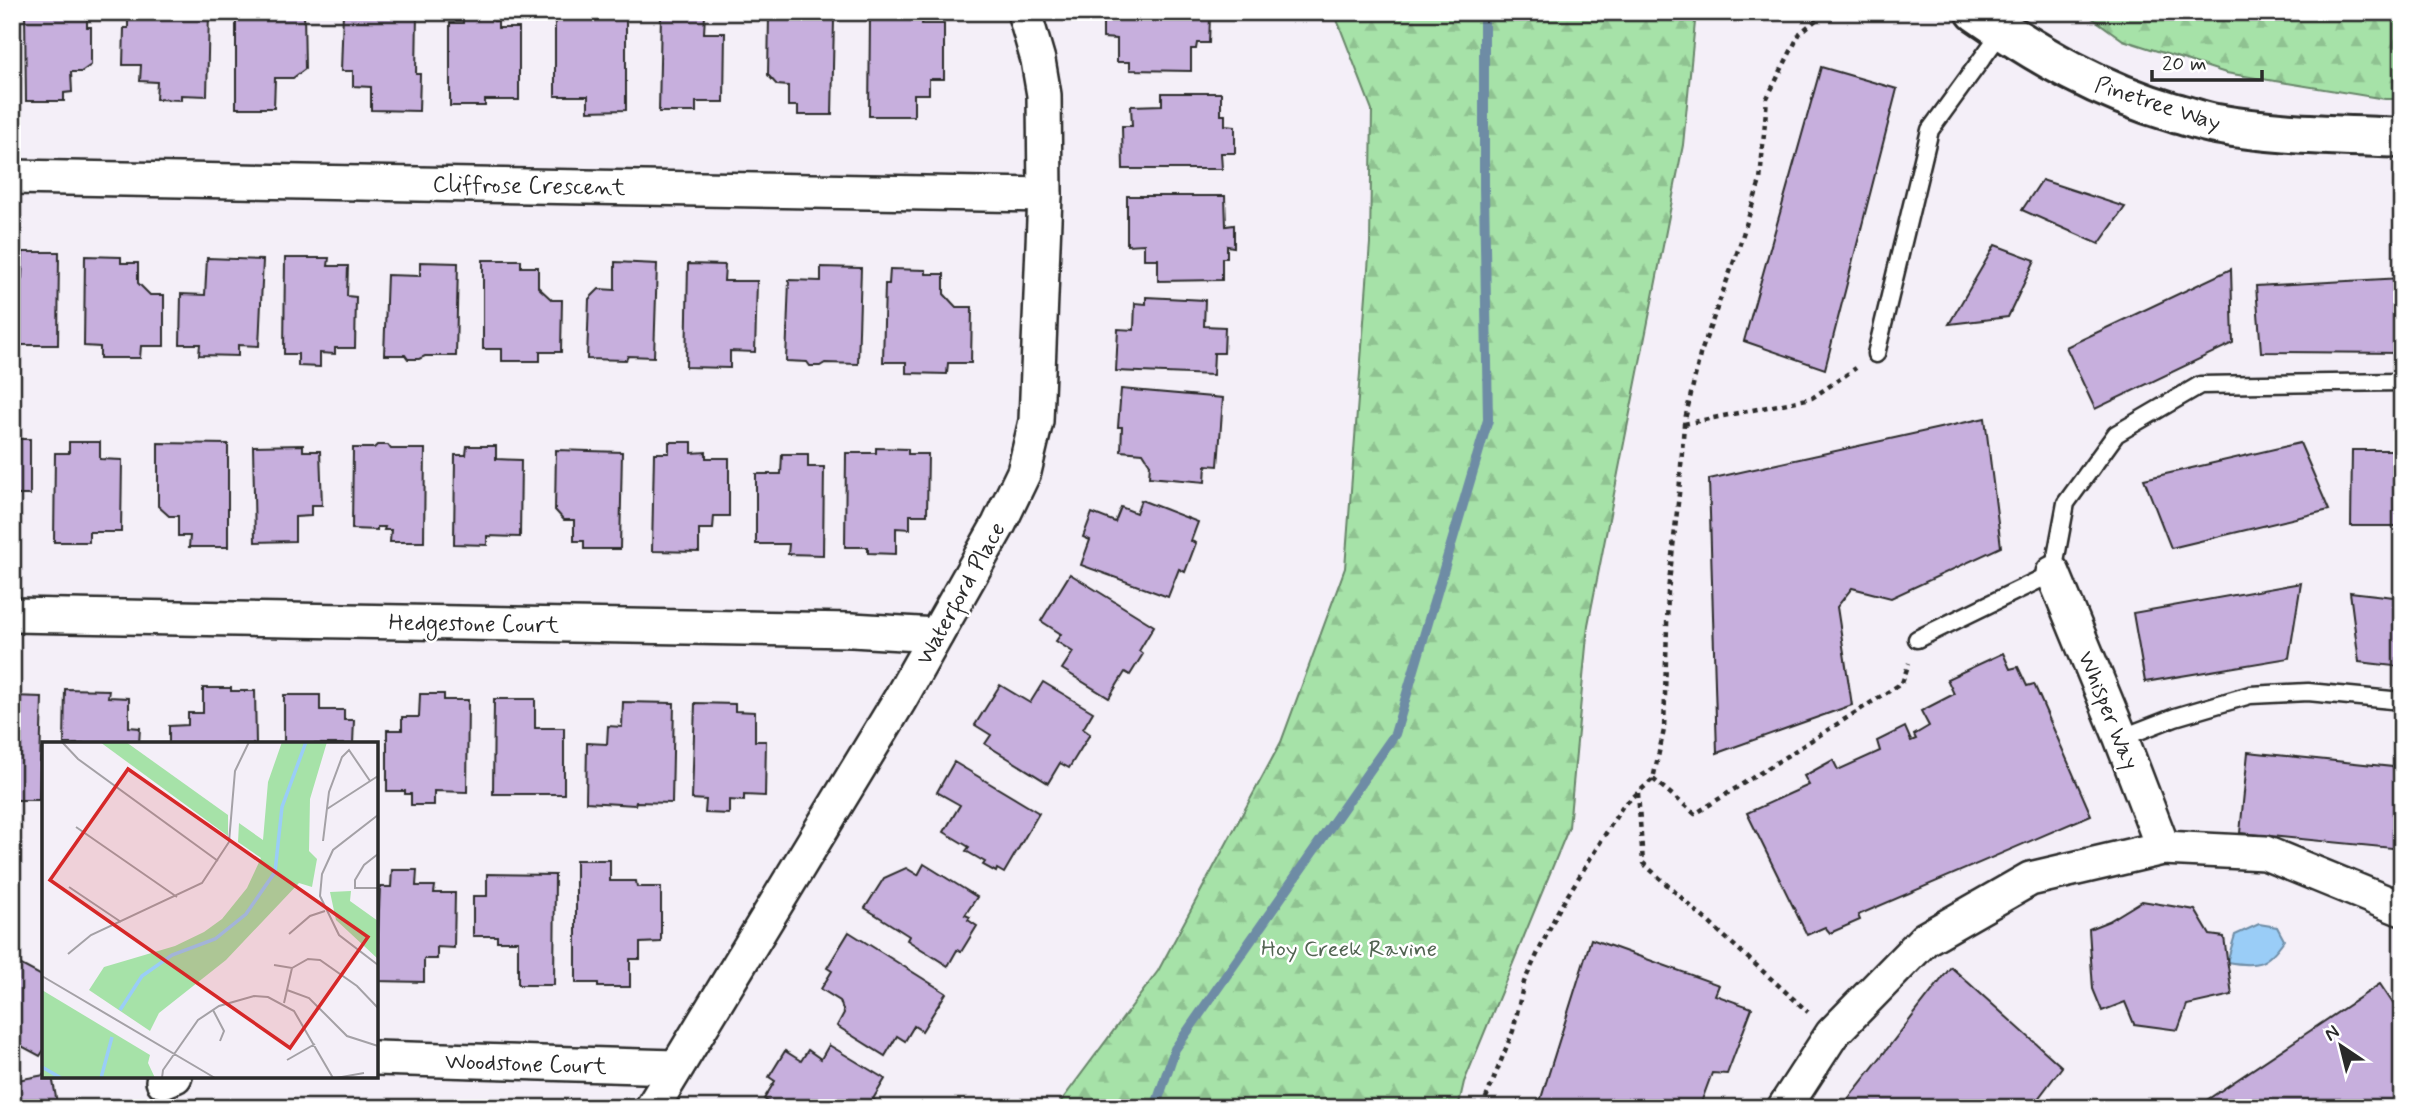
<svg xmlns="http://www.w3.org/2000/svg" width="2414" height="1120" font-family="Mynerve,sans-serif">
<defs>
<pattern id="forest-firs" width="22" height="20" patternUnits="userSpaceOnUse" patternTransform="scale(1.75)"><rect width="22" height="20" fill="#a6e2a8"/><path d="M5 1l3.5 6h-7zM16 11l3.5 6h-7z" fill="#8fc291"/></pattern>
</defs>
<rect width="100%" height="100%" fill="#f4eff8"/>
<filter id="ink" filterUnits="userSpaceOnUse"><feTurbulence type="fractalNoise" baseFrequency=".0143" numOctaves="2"/><feDisplacementMap in="SourceGraphic" scale="14" xChannelSelector="R" yChannelSelector="G"/><feConvolveMatrix kernelMatrix="1 2 1 2 8 2 1 2 1" color-interpolation-filters="sRGB"/></filter>
<g filter="url(#ink)">
<!-- forest -->
<g fill="url(#forest-firs)" stroke="#68866a" stroke-width="2">
<path d="M1334,12h362l-13,133 -95,480 -19,202 -105,255 -6,26h-402l102,-137 123,-229 64,-174 25,-325 2,-133z"/>
<path d="M2084,12h318v87h-17l-159,-26 -103,-33z"/>
</g>
<!-- water -->
<path fill="#9acdf7" stroke="#6e8ca5" stroke-width="2" d="M2259,924l18,3 7,13c-18,26 -27,27 -57,22l8,-27z"/>
<g fill="none" stroke-linecap="round" stroke-linejoin="round">
<!-- stream -->
<path stroke="#6e8ca5" stroke-width="10" d="M1155,1108l20,-59 220,-315 93,-314 -4,-232v-176"/>
</g>
<!-- building -->
<g fill="#c7afdd" stroke="#2b2b2b" stroke-width="2">
<path d="M25,12h62v15h4v38l-10,7h-10l1,20 -8,1v8h-38z"/>
<path d="M128,12h81l-2,84 -26,-1v5l-25,-1 1,-17 -17,-1 1,-16h-18l1,-37h4z"/>
<path d="M236,12h68l1,57 -12,9h-18l-1,30h-38z"/>
<path d="M343,12l74,1 -1,61h4l-1,37 -48,-1v-23l-18,-1v-15h-12z"/>
<path d="M463,12h31v9h4v7h21v72h-34v6h-35v-83h13z"/>
<path d="M1103,12h103v5h4l-1,26h-12l-1,6h-5v22l-61,-1v-8h-13v-23l-14,-1z"/>
<path d="M578,14h12l3,3h33v93l-38,1v-15h-33v-80l19,1z"/>
<path d="M661,14l44,1 -1,18h21l-1,69h-28v10h-37z"/>
<path d="M769,15h30v4h35l-2,96h-34v-9h-10v-20l-11,-1 -9,-10z"/>
<path d="M870,17l53,1 -1,6h22v55h-15v15h-15v22h-45z"/>
<path d="M1821,67l76,22 -72,280 -81,-28z"/>
<path d="M1162,93h59v22h4v10l10,1v27h-14l1,16h-99l-1,-43h10l-1,-20 31,-1z"/>
<path d="M2042,180l83,27 -26,37 -77,-34z"/>
<path d="M1127,196h98l1,30 8,-1v22l-7,-1v12h-5v22l-64,1v-22h-14v-15l-17,1z"/>
<path d="M1995,245l40,15 -27,57 -59,7z"/>
<path d="M23,252h36l-1,93h-46v-66h10z"/>
<path d="M85,256l36,1v6h17v20l12,12h14v51h-23l-1,12h-40v-11l-16,-1z"/>
<path d="M207,258l56,2 -4,86 -21,-1v11l-39,-1 1,-11h-20l1,-50 24,1z"/>
<path d="M285,258h44l-1,8h20l-1,30 9,1 -1,51h-20v6l-15,-1v14l-22,-1v-12h-14z"/>
<path d="M483,260h38v7h17v20l14,13h10l-1,52h-21v9h-38v-12h-19z"/>
<path d="M420,262l38,1 -2,93h-31l-6,3h-11l-3,-4h-21l3,-80 33,1z"/>
<path d="M615,262l42,2 -3,93 -26,-1 -2,4 -39,-1 2,-60 10,-10 16,1z"/>
<path d="M688,264l37,1 -1,16h33l-2,71 -25,-1v17l-44,-1z"/>
<path d="M821,267l40,1 -3,96 -33,-1 -5,3h-10l-3,-4 -21,-1 3,-81 32,1z"/>
<path d="M890,269l36,1v4h18v20l12,13h16l-1,56h-23l-1,11 -41,-1v-11h-23l2,-78h4z"/>
<path d="M2231,269l2,74 -138,66 -29,-62z"/>
<path d="M2402,278v75l-141,-1 -5,-66z"/>
<path d="M1146,297l59,3 -1,26 21,1 -1,26h-10l-1,22 -97,-4 2,-42 16,1 1,-27 11,1z"/>
<path d="M1121,389l102,9 -5,68 -12,-1 -1,17 -56,-5 1,-13 -7,-11 -22,-2 1,-24h-4z"/>
<path d="M1985,418l16,129 -110,51 -39,-10 -15,19 15,98 -135,48 -8,-274z"/>
<path d="M12,439h18v56h-15v16h-3z"/>
<path d="M69,442h31v17l22,1 -1,72h-32v10h-35l1,-89h14z"/>
<path d="M669,442h23v11l14,-1v6h23v58h-15l-1,13h-14v23l-47,-1 2,-98h15z"/>
<path d="M158,443l70,1v103h-39l1,-11h-12v-20h-9l-11,-10z"/>
<path d="M2300,443l29,67 -158,38 -27,-69z"/>
<path d="M303,445v6h17l2,54h-11v11l-16,1v24l-40,1 -2,-96z"/>
<path d="M377,445h11l3,4h34l-1,93h-34l1,-12h-7l1,-3h-8v3l-25,-1 1,-81h21z"/>
<path d="M467,446h29v13l25,1 -1,77 -33,-1v9l-33,-1 1,-89h11z"/>
<path d="M876,448l32,1v5h20l-1,61h-17v14l-14,-1v26l-28,-1v-6h-23l1,-94h30z"/>
<path d="M556,450l66,2 -2,97h-36v-8h-10v-21h-10l-9,-10z"/>
<path d="M2352,450h50v76h-51z"/>
<path d="M782,454h26v13h16l-1,88 -35,-1 1,-10h-33v-70h25z"/>
<path d="M1141,500l57,22 -7,19 5,2 -11,29 -6,-3 -11,28 -87,-32 9,-25 -7,-3 9,-24 23,9 6,-15 15,6z"/>
<path d="M1070,574l84,52 -15,25 4,3 -13,21 -5,-3 -16,26 -47,-29 11,-17 -17,-11 5,-7 -20,-13z"/>
<path d="M2301,583l-12,75 -144,24 -12,-69z"/>
<path d="M2350,592l52,6v69l-43,-5z"/>
<path d="M2003,653l7,16 8,-2 9,19 7,-2 57,131 -233,100 2,5 -30,13 -5,-6 -18,8 -60,-122 62,-28 -5,-9 29,-16 5,10 42,-19 -3,-10 28,-14 6,14 5,-2 -2,-4 15,-9 -8,-15 33,-17 -7,-15z"/>
<path d="M1043,682l50,30 -10,17 7,5 -21,34 -9,-5 -12,20 -63,-39 6,-9 -16,-10 25,-40 30,18z"/>
<path d="M203,688h28v3h24l1,53h-87v-18l19,-1v-12h15z"/>
<path d="M65,689l44,1 -1,7 21,1v29l11,1 -1,16h-75z"/>
<path d="M420,694h24v6h24l-1,92 -33,-1v14h-23v-11h-6v-3h-18v-61h15v-13h17z"/>
<path d="M284,695h36v15h24v10h10l-1,24h-69z"/>
<path d="M12,696l30,1 -3,103h-27z"/>
<path d="M494,699h41v29h29v66h-71z"/>
<path d="M623,702l51,1 -2,100 -36,-1 -1,3 -49,-3 1,-59 20,1 1,-18 14,1z"/>
<path d="M695,703l40,1v7l20,1v29h11l-1,55 -21,-1v6l-15,-1v14l-24,-1 1,-13 -14,-1z"/>
<path d="M2248,752l154,16v81l-162,-16z"/>
<path d="M954,762l85,51 -35,60 -7,-4 -1,3 -13,-7 2,-3 -19,-11 3,-4 -25,-15 16,-27 -23,-13z"/>
<path d="M576,860h34v21h26l1,6h24v55l-21,1v16h-10v28h-32v-4h-22z"/>
<path d="M924,864l53,33 -12,18 5,2 -2,3 9,6 -16,26 -4,-2 -9,16 -41,-26 2,-4 -44,-28 19,-30 22,-10 12,7z"/>
<path d="M392,870h25l-1,16h19l-1,7h21l-1,55 -17,-1v12h-13v23l-48,-1 4,-94h11z"/>
<path d="M487,874l68,1 -1,110h-36v-44h-21v-5h-24v-40h14z"/>
<path d="M2142,901l53,9 15,25 14,2 8,58 -45,10 -9,25 -44,-6 -9,-22 -23,9 -9,-22 -4,-60 20,-8z"/>
<path d="M849,932l97,61 -24,38 -8,-5 -9,15 -8,-5 -12,20 -48,-30 7,-13 -4,-12 -19,-12 11,-18 -5,-3z"/>
<path d="M1591,939l128,46 -4,10 37,13 -25,66 -15,-1 -13,35h-161z"/>
<path d="M12,960l32,17v73l-4,6 -28,-15z"/>
<path d="M1951,967l111,100 -31,41h-190z"/>
<path d="M2380,984l22,33v91h-207z"/>
<path d="M829,1045l56,34 -12,20 3,2 -4,7h-93l-15,-9 11,-18 -6,-4 16,-26 16,10 7,-11 13,9z"/>
<path d="M44,1075l8,1 6,32h-46v-27z"/>
</g>
<g fill="none" stroke-linecap="round" stroke-linejoin="round">
<defs>
<g id="lane">
<path d="M1876,354l54,-224 72,-99"/>
<path d="M1917,639l136,-66 13,-70 50,-69 84,-49 202,-3"/>
<path d="M2121,738l54,-21 75,-22 58,-3 94,9"/>
</g>
<g id="street">
<path d="M12,177l1033,18"/>
<path d="M2053,573l68,165 42,110"/>
<path d="M12,615l840,15 84,5"/>
<path d="M376,1058l299,9"/>
<path d="M163,1081l12,-5"/>
<path d="M652,1108l247,-407 100,-177 25,-52 12,-51 9,-226 -1,-100 -6,-35 -14,-48"/>
<path d="M1784,1108l48,-74 93,-95 105,-60 133,-31 102,5 137,56"/>
</g>
<path id="secondary" d="M1976,12c63,44 124,79 199,101 13,3 27,9 41,11 61,11 124,11 186,14"/>
</defs>
<!-- lane casing -->
<use href="#lane" stroke="#2b2b2b" stroke-width="21"/>
<!-- street casing -->
<use href="#street" stroke="#2b2b2b" stroke-width="38"/>
<!-- secondary casing -->
<use href="#secondary" stroke="#2b2b2b" stroke-width="44"/>
<!-- path -->
<g stroke="#2b2b2b" stroke-width="4.5" stroke-dasharray="5 5" stroke-linecap="butt">
<path d="M1684,424l128,-26 44,-30"/>
<path d="M1653,779l42,35 207,-131 7,-20"/>
<path d="M1638,793l5,70 165,149"/>
<path d="M1482,1108l31,-77 11,-49 34,-71 64,-104 31,-28 11,-49 4,-139 11,-97 5,-70 16,-69 38,-105 22,-69 7,-83 33,-65 26,-21"/>
</g>
<!-- lane -->
<use href="#lane" stroke="#fff" stroke-width="16"/>
<!-- street -->
<use href="#street" stroke="#fff" stroke-width="33"/>
<!-- secondary -->
<use href="#secondary" stroke="#fff" stroke-width="38"/>
</g>
</g>
<g text-anchor="middle" stroke-width="5" stroke-linejoin="round" paint-order="stroke">
<!-- street labels -->
<g font-size="23" fill="#2b2b2b" stroke="#fff">
<text transform="translate(2158 103) rotate(18)" y="8">Pinetree Way</text>
<text transform="translate(529 185) rotate(1)" y="8">Cliffrose Crescent</text>
<text transform="translate(960 593) rotate(-61)" y="8">Waterford Place</text>
<text transform="translate(474 623) rotate(1)" y="8">Hedgestone Court</text>
<text transform="translate(2109 710) rotate(68)" y="8">Whisper Way</text>
<text transform="translate(526 1063) rotate(2)" y="8">Woodstone Court</text>
</g>
<!-- park labels -->
<g font-size="23" fill="#506250" stroke="#fff">
<text x="1349" y="956">Hoy Creek Ravine</text>
</g>
</g>
<!-- overview -->
<g transform="translate(42 742)">
<rect width="336" height="336" fill="#f4eff8"/>
<path d="M58,0h26l102,73v21z" fill="#a6e2a8"/>
<path d="M240,0h45l-17,57 -1,52 8,8 -5,28 -13,-4 -73,77 -67,53 -9,18 -61,-41 15,-23 71,-21 29,-14 18,-13 25,-31 14,-30 -23,-16 1,-19 24,17 5,-58zM309,149l-1,10 28,20v38l-42,-39 -6,-28zM0,248l108,65 -2,8 7,15h-113z" fill="#a6e2a8"/>
<path fill="none" stroke="#9acdf7" stroke-width="3.5" d="M78,268l22,-34 30,-21 43,-16 31,-25 29,-42 7,-65 24,-65M0,325l19,11M59,336l11,-41"/>
<path fill="none" stroke="#a4a1a6" stroke-width="2" d="M20,0l16,17 140,102M285,67l51,-33M336,73l-45,35 -11,24 -2,22 19,39 39,30M34,85l101,70M281,99l6,-49 13,-35 7,-7 21,31M336,112l-14,11 -9,15v8h23M27,145l52,35M247,192l21,-18 15,-5M26,212l23,-19 111,-52 27,-41 6,-71 14,-29M232,223l18,3 16,-9 12,1 37,26 21,22M0,234l173,102M245,248l22,8 38,38 31,10M242,261l8,-35M171,268l11,21 -4,10M245,318l28,-16M120,336l1,-8 35,-50 21,-14 35,-10 14,1 26,14 39,67M294,336l28,-5"/>
<path fill="#d62828" fill-opacity="0.15" stroke="#d62828" stroke-width="3.5" d="M86,27l240,168 -78,111 -240,-168z"/>
<rect width="336" height="336" fill="none" stroke="#2b2b2b" stroke-width="3.5"/>
</g>
<!-- margin -->
<rect width="2414" height="1120" fill="none" stroke="#fff" stroke-width="42"/>
<rect x="21" y="21" width="2372" height="1078" fill="none" stroke="#2b2b2b" stroke-width="2.5" filter="url(#ink)"/>
<!-- north arrow -->
<g transform="translate(2341 1046) rotate(325)" stroke="#ffffff" stroke-width="5" paint-order="stroke">
<path d="M0-5L12 26L0 18L-12 26Z" fill="#2b2b2b"/>
<text y="-10" font-size="19" font-weight="bold" text-anchor="middle" fill="#2b2b2b">N</text>
</g>
<!-- scale -->
<path d="M2152 70v10h110v-10" fill="none" stroke="#2b2b2b" stroke-width="3.5"/>
<text x="2162" y="70" font-size="21" fill="#2b2b2b" stroke="#ffffff" stroke-width="5" paint-order="stroke">20 m</text>
</svg>
